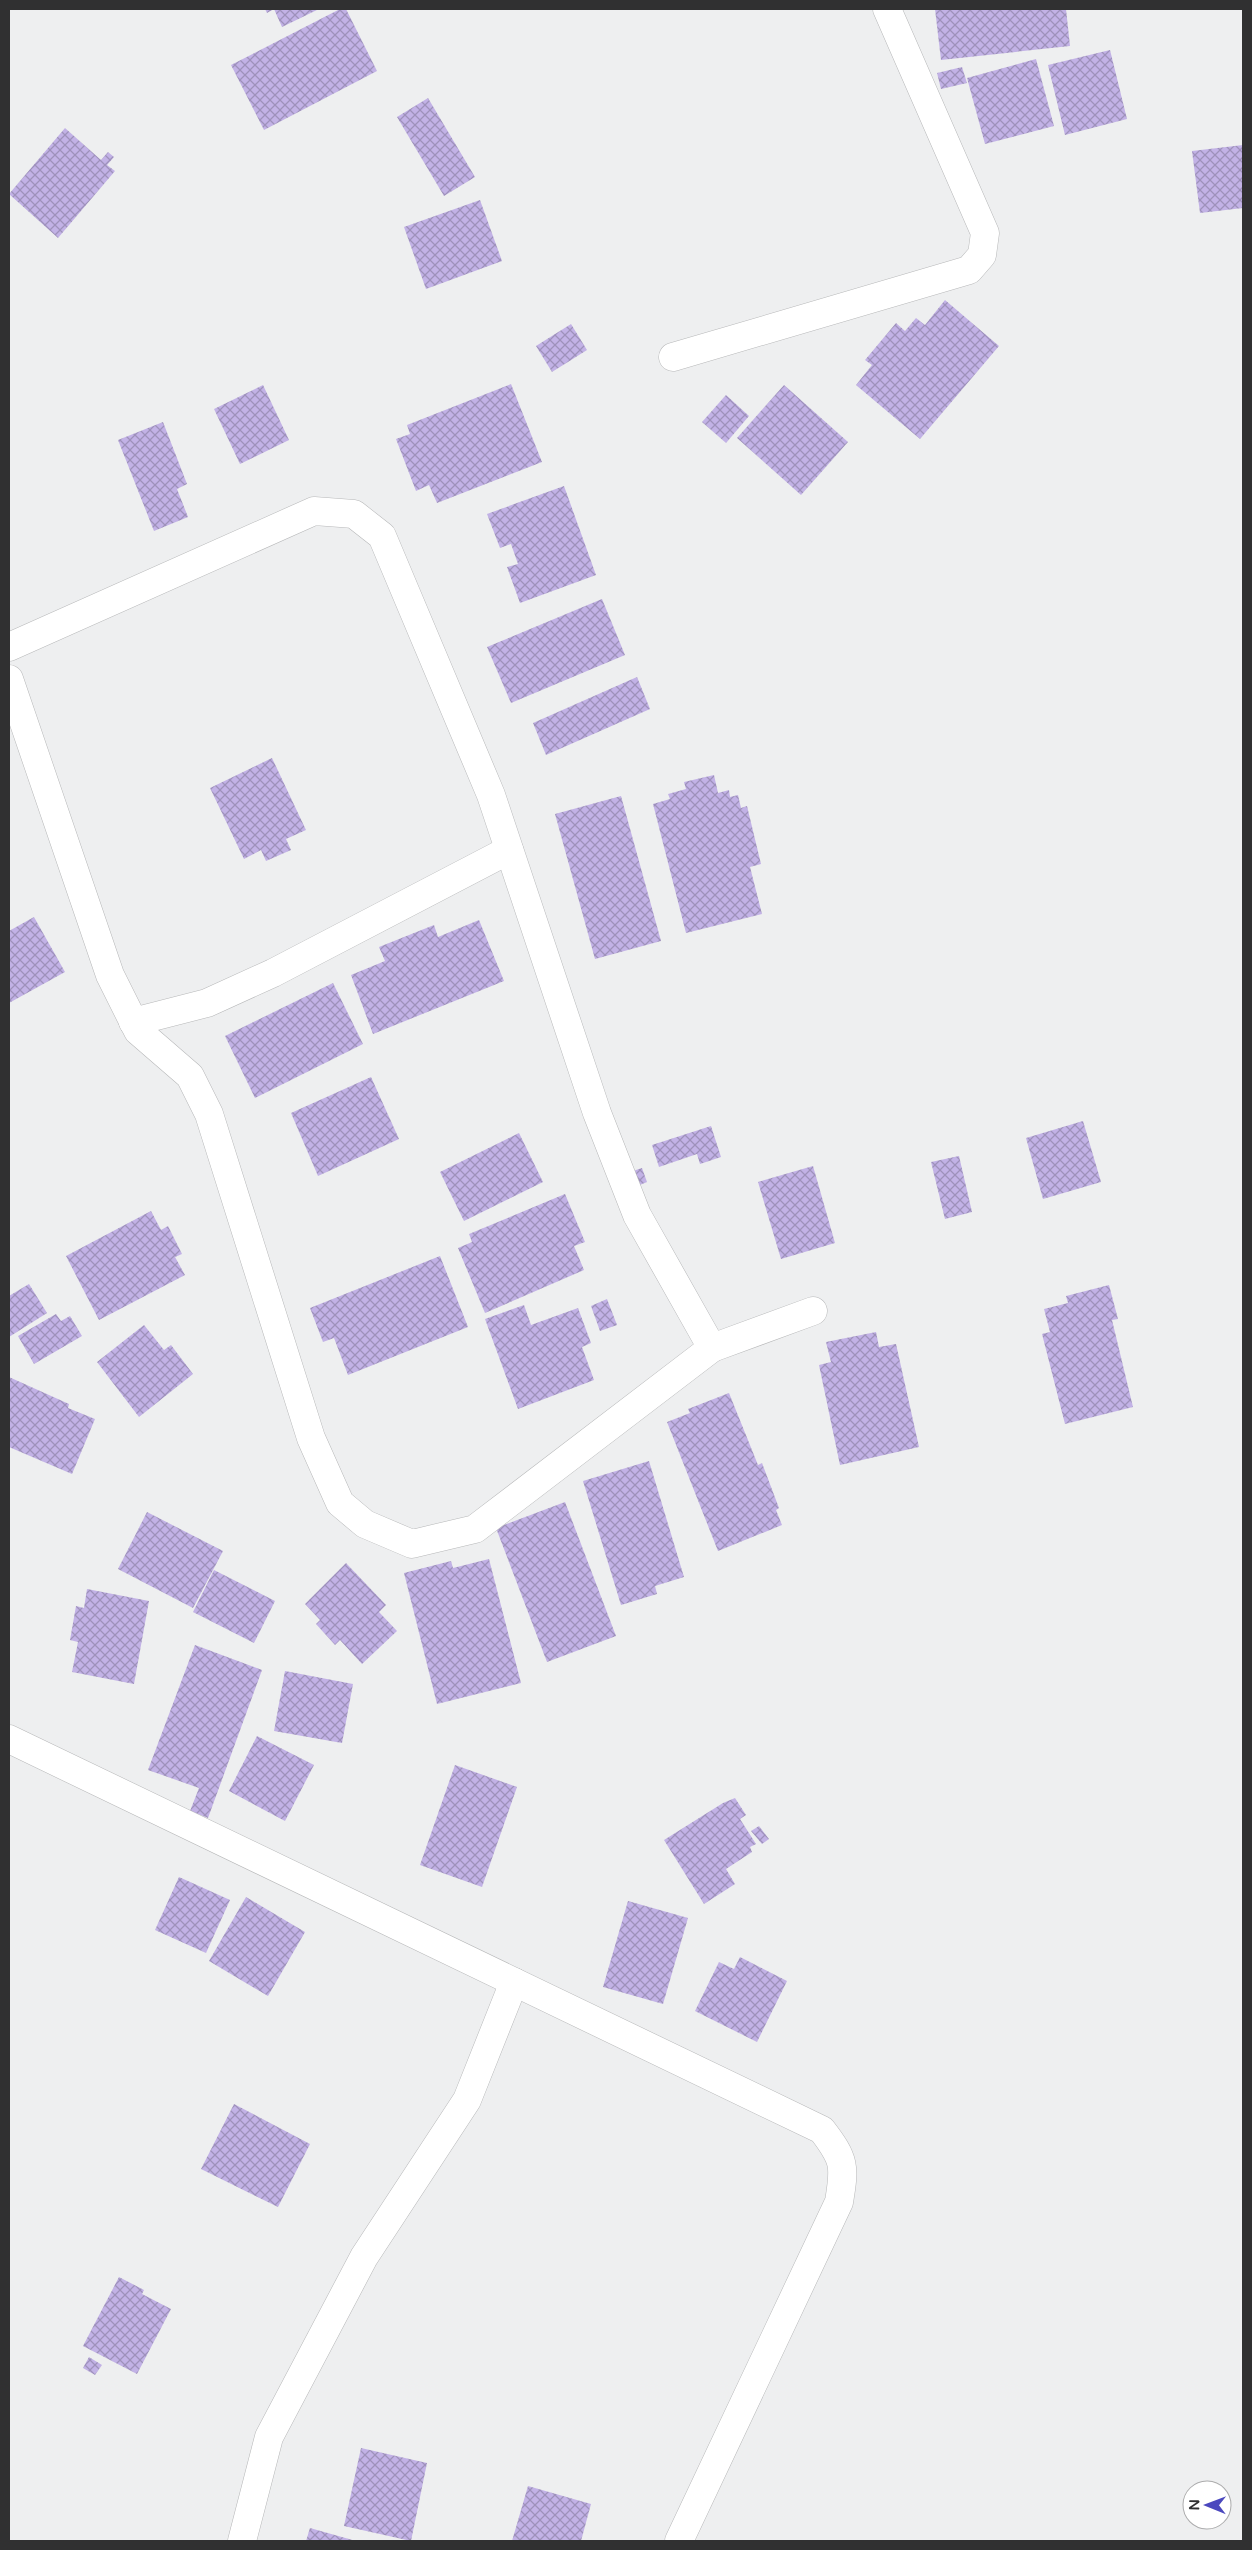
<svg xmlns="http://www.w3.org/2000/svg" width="1252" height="2550" font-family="'Varela Round',sans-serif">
<defs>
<pattern id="building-cross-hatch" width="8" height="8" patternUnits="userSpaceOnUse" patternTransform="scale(1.25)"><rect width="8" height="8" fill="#c2b2e6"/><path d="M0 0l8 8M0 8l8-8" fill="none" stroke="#9e91bb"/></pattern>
</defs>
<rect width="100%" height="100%" fill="#eeeff0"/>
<!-- building -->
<g fill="url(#building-cross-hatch)">
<path d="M265,9h54l-37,18 -8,-18 -7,4z"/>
<path d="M340,9h6l31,62 -113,59 -33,-65z"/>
<path d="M935,9h131l4,37 -129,14z"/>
<path d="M1110,50l17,69 -62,16 -17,-70z"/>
<path d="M1036,59l18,67 -69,18 -18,-66z"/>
<path d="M962,67l5,16 -26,6 -4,-16z"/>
<path d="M428,98l47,79 -31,19 -47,-79z"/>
<path d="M65,128l36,32 7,-8 6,5 -7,8 8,6 -57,67 -49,-44z"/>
<path d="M1243,145v63l-43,5 -8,-62z"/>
<path d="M480,200l22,61 -76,28 -22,-62z"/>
<path d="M945,300l54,46 -79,93 -64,-54 16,-20 -7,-5 31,-37 9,8 11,-13 9,7z"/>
<path d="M571,324l16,26 -35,22 -16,-26z"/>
<path d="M511,384l31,78 -105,41 -8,-18 -13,6 -20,-52 14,-5 -3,-9z"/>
<path d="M263,385l26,55 -49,24 -26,-55z"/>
<path d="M784,385l64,57 -47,53 -64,-57z"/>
<path d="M726,395l23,21 -23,27 -24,-21z"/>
<path d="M163,422l24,62 -10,5 11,28 -34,14 -36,-91z"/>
<path d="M564,486l32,89 -76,28 -13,-36 11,-3 -7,-20 -11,4 -13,-34z"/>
<path d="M602,599l23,56 -114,48 -24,-56z"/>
<path d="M637,677l13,32 -104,46 -13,-32z"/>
<path d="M272,758l34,72 -20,9 5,11 -25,11 -5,-11 -17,9 -34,-71z"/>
<path d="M714,775l4,18 11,-3 1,7 8,-2 3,13 6,-2 14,58 -11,3 12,47 -76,19 -33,-129 17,-5 -2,-5 18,-5 -2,-7z"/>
<path d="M621,796l40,145 -66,18 -40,-145z"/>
<path d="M34,917l31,55 -56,31v-72z"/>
<path d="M479,920l25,61 -131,53 -22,-59 34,-14 -6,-14 55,-22 4,12z"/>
<path d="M333,983l30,61 -108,54 -30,-62z"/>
<path d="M371,1077l28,62 -81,37 -27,-63z"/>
<path d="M1083,1121l18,61 -58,17 -17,-61z"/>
<path d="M711,1126l10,31 -21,7 -3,-10 -38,13 -7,-22z"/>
<path d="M519,1133l24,49 -79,39 -24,-49z"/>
<path d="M959,1156l13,56 -27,7 -14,-57z"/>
<path d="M813,1166l22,77 -54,16 -23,-77z"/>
<path d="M642,1168l5,14 -12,5 -5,-15z"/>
<path d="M565,1194l20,48 -11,4 10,24 -99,43 -27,-65 14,-6 -3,-8z"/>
<path d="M151,1211l10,19 7,-4 14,28 -7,3 10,18 -86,45 -33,-64z"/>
<path d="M440,1256l28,71 -120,48 -14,-37 -11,4 -13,-34z"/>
<path d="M29,1284l18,29 -38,24v-41z"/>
<path d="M1109,1285l9,34 -6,1 21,87 -68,17 -23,-90 8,-2 -6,-23 24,-6 -2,-7z"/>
<path d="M607,1299l10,26 -17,6 -9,-25z"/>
<path d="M524,1305l7,20 47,-17 13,35 -9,4 12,33 -76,29 -33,-90z"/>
<path d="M56,1314l5,7 9,-5 12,20 -48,28 -16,-28z"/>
<path d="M144,1325l20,25 7,-5 22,29 -54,43 -42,-55z"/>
<path d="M876,1332l3,15 17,-3 23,103 -79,18 -21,-100 12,-3 -5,-20z"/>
<path d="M9,1377l60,27 -1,4 27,11 -23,55 -63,-27z"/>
<path d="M729,1393l29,72 4,-2 17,45 -3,2 6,15 -64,26 -51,-129 23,-9 -2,-4z"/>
<path d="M649,1461l35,116 -29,9 2,8 -36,11 -38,-124z"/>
<path d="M565,1502l51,134 -69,26 -51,-134z"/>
<path d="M147,1512l76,39 -30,57 -75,-39z"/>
<path d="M489,1559l32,124 -84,21 -33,-131 47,-12 2,7z"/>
<path d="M346,1563l40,42 -7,7 18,19 -35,33 -22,-24 -5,5 -19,-21 4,-4 -15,-16z"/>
<path d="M214,1570l61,31 -21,42 -61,-31z"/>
<path d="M87,1589l62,12 -15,83 -62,-12 6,-30 -8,-2 6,-34 8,2z"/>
<path d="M195,1645l67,25 -54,148 -18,-7 9,-23 -51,-18z"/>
<path d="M285,1671l68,13 -11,59 -68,-12z"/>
<path d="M257,1736l57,29 -29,56 -56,-30z"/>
<path d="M455,1765l62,22 -35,100 -62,-22z"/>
<path d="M735,1798l11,17 -6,4 16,25 -6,3 2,5 -26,17 9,15 -31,20 -40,-64 59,-37z"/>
<path d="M759,1826l10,13 -7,5 -11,-13z"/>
<path d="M179,1877l51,23 -24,53 -51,-23z"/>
<path d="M246,1897l59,35 -37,64 -59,-35z"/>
<path d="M628,1901l60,17 -25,86 -60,-17z"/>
<path d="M740,1957l47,24 -30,61 -62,-31 24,-49 15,7z"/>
<path d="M234,2104l76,40 -32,63 -77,-38z"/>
<path d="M119,2277l25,13 -2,4 29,15 -34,65 -54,-28z"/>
<path d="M89,2357l13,8 -7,10 -12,-7z"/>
<path d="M361,2448l66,15 -16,78 -67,-15z"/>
<path d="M528,2486l63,18 -10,37h-69z"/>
<path d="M310,2528l46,13h-50z"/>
</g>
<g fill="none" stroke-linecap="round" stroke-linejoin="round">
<defs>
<g id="minor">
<path d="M673,357l296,-87 13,-15 3,-22 -98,-224"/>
<path d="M9,647l305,-136 40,3 28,22 109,259 106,318 40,102 75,133"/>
<path d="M9,679l101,296 28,56 52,45 19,38 102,324 29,65 25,21 47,20 63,-15 237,-181 101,-37"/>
<path d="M133,1022l74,-19 66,-30 236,-123"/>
<path d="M9,1739l813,391c23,30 23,36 17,72l-160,339"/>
<path d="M242,2541l27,-104 95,-180 103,-157 47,-118"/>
</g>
</defs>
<!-- minor casing -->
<use href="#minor" stroke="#b7b8b9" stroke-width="29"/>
<!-- minor -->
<use href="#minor" stroke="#fff" stroke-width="28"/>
</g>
<!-- border -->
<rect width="1252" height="2550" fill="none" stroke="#303031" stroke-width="20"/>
<!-- north arrow -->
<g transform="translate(1207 2505) rotate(271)"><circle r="24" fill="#ffffff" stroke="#acacad"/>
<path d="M0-4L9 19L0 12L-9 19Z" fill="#4b48be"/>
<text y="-8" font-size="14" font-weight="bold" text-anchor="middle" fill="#303031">N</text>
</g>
</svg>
